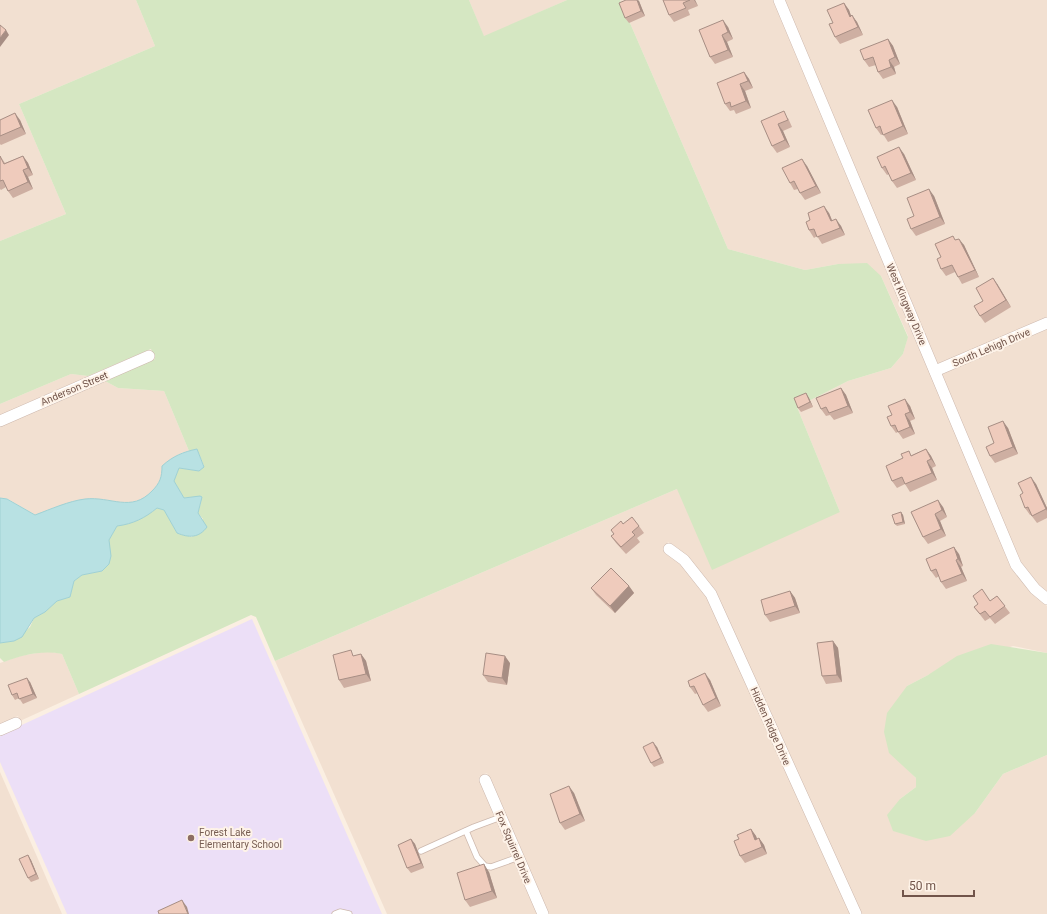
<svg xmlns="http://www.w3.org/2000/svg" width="1047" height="914" font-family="Roboto,sans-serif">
<rect width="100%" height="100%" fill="#fbefe2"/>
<!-- residential -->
<g fill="#f2e0d1">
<path d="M0,0h136l19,46 -136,58 47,110 -66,27z"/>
<path d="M469,0h98l-83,37z"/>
<path d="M620,0h154l259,593 14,13v47l-34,-7 -85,29 -21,11 -1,82 10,10v9l-16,12 75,14 28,-39 44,-19v159h-185l-147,-322 -27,-35 -20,-15 -5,8 18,14 25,32 145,318h-302l-62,-141 -8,4 59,137h-151l-112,-253 402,-172 163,23 -43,-105 51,-26 43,-13 12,-14 5,-18 -27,-60 -43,-12 -33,6 -77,-21z"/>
<path d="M784,0h263v317l-110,47z"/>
<path d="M1047,329v264l-8,-8 -18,-23 -80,-188z"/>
<path d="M71,374l17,2 -88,39v-11z"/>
<path d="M105,381l13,7 46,3 25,60 -8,2 -19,22 -4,9 -13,14 -15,5 -28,-2 -40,5 -27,9 -27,-16 -8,-1v-71z"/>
<path d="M48,651l14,3 17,40 -59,27 -2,-5 -18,8v-61l20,-7z"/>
<path d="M0,772l62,142h-62z"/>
</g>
<!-- education -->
<path fill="#ecdff7" d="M252,619l130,295h-315l-67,-152v-27z"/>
<!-- green -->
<g fill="#d5e7c2">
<path d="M136,0h333l15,36 83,-36h53l108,249 77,21 33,-6 29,-1 14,13 27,61 -5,17 -12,14 -43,13 -51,26 43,105 -128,58 -35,-81 -402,172 -19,-44 -5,-2 -172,79 -17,-40c-20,-4 -39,1 -58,8l-4,-4v-15l14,-2 16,-14 4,-9 11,-6 12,-11 13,-4 4,-16 8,-6 20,-4 7,-31 8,-14c15,-2 28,-8 40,-18l7,2 13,23 15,4 11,-18 -5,-6 3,-11 -10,-5 -7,1 -10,-17 5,-13 20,3 5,-5 -7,-17 -8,2 -25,-60 -46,-3 -13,-7 50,-22 -4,-10 -63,27 -17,-2 -71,30v-163l66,-27 -47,-110 136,-58z"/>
<path d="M991,644l56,9v102l-44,19 -28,39 -25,23 -24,5 -33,-10 -6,-16 13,-16 16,-12v-9l-27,-25 -5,-21 3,-19 20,-27 21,-11 29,-19z"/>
</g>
<!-- water -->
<path fill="#b8e1e3" stroke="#9fd1d4" d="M197,449l7,18 -5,4 -20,-3 -5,13 10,17 16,-2 2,1 -4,16 9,14c-8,11 -18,11 -30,6l-13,-23 -7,-2c-12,10 -24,16 -40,18l-8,14 2,16 -2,8 -7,7 -20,4 -8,6 -4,16 -13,4 -12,11 -11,6 -12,19 -8,4 -14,2v-145l7,1 28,16c16,-6 34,-14 50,-16 26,-3 46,14 67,-8 8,-8 10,-14 10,-25 11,-10 21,-14 35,-17z"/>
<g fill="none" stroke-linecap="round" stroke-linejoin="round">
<defs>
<g id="lane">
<path d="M466,831l11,26 8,9 6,1 28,-10"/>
<path d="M421,851l53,-24 27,-10"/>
<path d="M335,914l5,-2 9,2"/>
</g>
<g id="street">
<path d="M779,0l237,565 19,24 12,10"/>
<path d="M935,371l112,-48"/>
<path d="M0,421l149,-65"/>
<path d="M669,549l15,11 27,34 145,320"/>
<path d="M0,730l16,-7"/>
<path d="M485,780l58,134"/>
</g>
</defs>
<!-- lane casing -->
<use href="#lane" stroke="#cdb8ad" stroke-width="7"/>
<!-- street casing -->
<use href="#street" stroke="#cdb8ad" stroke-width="12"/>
<!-- lane -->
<use href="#lane" stroke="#fff" stroke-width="5.5"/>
<!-- street -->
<use href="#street" stroke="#fff" stroke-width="11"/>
</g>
<!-- wall -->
<g fill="#ceafa2">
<path d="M663,0h32l3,6 -10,4 2,5 -16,7 -5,-7z"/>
<path d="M639,1l6,15 -16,7 -4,-5z"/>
<path d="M844,3l5,7 2,6 6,6 6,13 -23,9 -5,-7 -2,-14z"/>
<path d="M728,27l5,12 -6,3 6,15 -18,7 -5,-7 -11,-27z"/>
<path d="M888,39l5,7 7,18 -6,3 2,7 -13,5 -5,-7 -2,-7 -7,2 -5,-7z"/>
<path d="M744,72l5,7 4,9 -8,3 6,17 -15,6 -2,-4 -4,1 -5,-7z"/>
<path d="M897,107l11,27 -20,8 -5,-8 -2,1 -5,-7z"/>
<path d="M788,118l4,9 -9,4 7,16 -13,6 -5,-7 -11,-25z"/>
<path d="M0,120h20l6,14 -25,11 -1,-1z"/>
<path d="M904,154l12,26 -19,8 -5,-7 -3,-7 -2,1 -5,-7z"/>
<path d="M0,156l5,7 18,-7 5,7 5,12 -5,2 5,12 -20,9 -5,-7 -2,-4 -5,3 -1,-1z"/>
<path d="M807,166l14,27 -16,7 -5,-7 -2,-4 -4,1 -4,-7z"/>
<path d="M934,196l11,28 -29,12 -5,-7 3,-13z"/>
<path d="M829,213l3,7 9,6 4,9 -23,9 -5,-8 -3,2 -5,-8z"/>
<path d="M956,240l8,5 15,32 -17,7 -4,-7 -3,-5 -9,4 -5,-7v-12z"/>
<path d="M993,278l18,29 -26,16 -5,-7 3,-15z"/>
<path d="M841,388l5,7 7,18 -19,7 -4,-5 -4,1 -5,-7z"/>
<path d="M806,393l3,5 4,9 -12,5 -3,-4z"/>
<path d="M910,406l5,13 -5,2 5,13 -12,5 -5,-7 -2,1 -5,-7z"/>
<path d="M1008,428l10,26 -23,9 -5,-7 4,-13z"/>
<path d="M926,449l5,7 5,10 -4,2 5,12 -27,12 -5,-8 -8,4 -5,-7 20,-26z"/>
<path d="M1036,484l11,24v10l-10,5 -6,-8h-1l-5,-7 -2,-15z"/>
<path d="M943,507l4,10 -7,4 6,15 -18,8 -5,-7 -12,-25z"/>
<path d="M901,512l2,3 2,9 -8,2 -2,-2z"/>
<path d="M623,524l16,2 5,7 -7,5 3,4 -14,12 -10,-11 -5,-7 3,-2 -3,-4z"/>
<path d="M959,554l4,12 -2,1 6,14 -21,8 -5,-7 -2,-6 -3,2 -5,-7z"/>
<path d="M629,586l5,7 -19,20 -19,-18 -5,-7z"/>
<path d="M790,591l5,7 5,15 -30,9 -5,-7z"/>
<path d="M997,596l13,17 -15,11 -5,-6 -5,3 -11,-14 16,-6z"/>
<path d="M833,641l5,7 4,34 -16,2 -4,-8z"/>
<path d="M361,654l5,7 5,20 -27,7 -5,-8z"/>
<path d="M510,663l-3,22 -19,-3 -5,-7z"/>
<path d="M710,680l11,26 -13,6 -5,-7 -5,-12 -3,1 -5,-7z"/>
<path d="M30,682l7,16 -14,6 -4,-6 -4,2 -3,-5z"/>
<path d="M657,747l7,16 -10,4 -3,-4z"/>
<path d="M574,793l11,28 -20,9 -5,-7z"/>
<path d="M751,829l5,7 1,3 2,-1 5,7 3,9 -22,9 -5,-7 -1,-17z"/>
<path d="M411,839l4,5 9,24 -13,5 -4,-5z"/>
<path d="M28,855l3,5 8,19 -8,3 -3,-4z"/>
<path d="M489,872l8,26 -27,9 -5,-7z"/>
</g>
<!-- shaded-wall -->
<g fill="#a78e84">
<path d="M637,0h1l1,1 6,15 -4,-5z"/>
<path d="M694,0h1l3,6z"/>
<path d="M844,3l5,7 5,14 -4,-7z"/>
<path d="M852,15l5,7 6,13 -5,-8z"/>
<path d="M723,20l5,7 5,12 -5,-7z"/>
<path d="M6,30l3,5 -9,12v-9z"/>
<path d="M722,35l5,7 6,15 -5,-7z"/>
<path d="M888,39l5,7 7,18 -5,-7z"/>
<path d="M889,60l5,7 2,7 -5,-7z"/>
<path d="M744,72l5,7 4,9 -5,-7z"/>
<path d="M740,84l5,7 6,17 -5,-7z"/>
<path d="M892,100l5,7 11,27 -5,-8z"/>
<path d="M15,113l5,7 6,14 -5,-7z"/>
<path d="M778,124l5,7 7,16 -5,-7z"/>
<path d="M899,147l5,7 12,26 -5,-7z"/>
<path d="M23,156l5,7 5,12 -5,-7z"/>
<path d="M802,159l5,7 14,27 -5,-7z"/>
<path d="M23,170l5,7 5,12 -5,-7z"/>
<path d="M929,189l5,7 11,28 -5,-7z"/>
<path d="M824,206l5,7 6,15 -4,-7z"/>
<path d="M836,219l5,7 4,9 -5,-7z"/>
<path d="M959,239l5,6 15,32 -4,-7z"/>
<path d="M993,278l5,7 13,22 -5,-7z"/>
<path d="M841,388l5,7 7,18 -5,-7z"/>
<path d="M806,393l3,5 4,9 -3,-5z"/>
<path d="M905,399l5,7 5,13 -5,-7z"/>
<path d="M905,414l5,7 5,13 -5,-7z"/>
<path d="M1003,421l5,7 10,26 -5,-7z"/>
<path d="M926,449l5,7 5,10 -5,-7z"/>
<path d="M927,461l5,7 5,12 -5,-7z"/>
<path d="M1031,477l5,7 11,24v3z"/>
<path d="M938,500l5,7 4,10 -5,-7z"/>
<path d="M901,512l2,3 2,9 -2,-2z"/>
<path d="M935,514l5,7 6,15 -5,-7z"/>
<path d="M954,547l5,7 4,12 -5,-7z"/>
<path d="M956,560l5,7 6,14 -5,-7z"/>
<path d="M629,586l5,7 -19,20 -5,-7z"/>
<path d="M790,591l5,7 5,15 -5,-7z"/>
<path d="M833,641l5,7 4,34 -5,-7z"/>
<path d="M361,654l5,7 5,20 -5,-7z"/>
<path d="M505,656l5,7 -3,22 -5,-7z"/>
<path d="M705,673l5,7 11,26 -5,-8z"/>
<path d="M27,678l3,4 7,16 -4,-4z"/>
<path d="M653,742l4,5 7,16 -3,-5z"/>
<path d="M569,786l5,7 11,28 -5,-7z"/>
<path d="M751,829l5,7 4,11 -5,-7z"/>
<path d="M759,838l5,7 3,9 -5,-7z"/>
<path d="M411,839l4,5 9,24 -3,-5z"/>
<path d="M28,855l3,5 8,19 -3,-5z"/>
<path d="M484,864l5,8 8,26 -5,-7z"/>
<path d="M182,900l5,7 2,7h-1z"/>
</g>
<!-- building -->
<g fill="#efcbbc" stroke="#a78e84">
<path d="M626,0h11l4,11 -16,7 -6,-15z"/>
<path d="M663,0h27l-7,3 3,5 -17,7z"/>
<path d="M844,3l6,14 2,-2 6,12 -23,10 -6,-13 4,-1 -6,-13z"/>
<path d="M723,20l5,12 -6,3 6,15 -18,7 -11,-27z"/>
<path d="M0,25l6,5 -6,8z"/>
<path d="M888,39l7,18 -6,3 2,7 -13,5 -5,-15 -9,3 -4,-10z"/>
<path d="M744,72l4,9 -8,3 6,17 -15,6 -1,-5 -5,2 -8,-21z"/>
<path d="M892,100l11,26 -20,9 -3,-9 -4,2 -8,-18z"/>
<path d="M784,111l4,9 -10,4 7,16 -13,6 -11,-25z"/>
<path d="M15,113l6,14 -21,9v-16z"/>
<path d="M899,147l12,26 -19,8 -7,-15 -3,2 -5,-11z"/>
<path d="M0,156l4,8 19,-8 5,12 -5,2 5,12 -20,9 -5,-11 -3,1z"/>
<path d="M802,159l14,27 -16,7 -6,-12 -4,2 -8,-15z"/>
<path d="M929,189l11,28 -29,12 -4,-10 7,-3 -7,-18z"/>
<path d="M824,206l7,15 5,-2 4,9 -23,9 -3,-8 -5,1 -3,-8 4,-2 -2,-7z"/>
<path d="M953,236l2,4 4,-1 16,31 -17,7 -6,-12 -11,4 -4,-10 4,-2 -6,-13z"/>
<path d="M993,278l13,22 -26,16 -6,-10 9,-5 -7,-13z"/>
<path d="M841,388l7,18 -19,7 -3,-6 -5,2 -5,-11z"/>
<path d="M806,393l4,9 -12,6 -4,-10z"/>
<path d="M905,399l5,13 -5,2 5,13 -12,5 -3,-7 -4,1 -4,-9 5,-2 -4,-9z"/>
<path d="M1003,421l10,26 -23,9 -4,-9 8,-4 -6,-16z"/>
<path d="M926,449l5,10 -4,2 5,12 -27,11 -3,-7 -10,4 -6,-15 17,-8 -2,-4 8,-3 2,5z"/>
<path d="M1031,477l15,32 -14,7 -4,-9 -3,1 -5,-13 3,-2 -5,-10z"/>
<path d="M938,500l4,10 -7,4 6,15 -18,8 -12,-25z"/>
<path d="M901,512l2,10 -8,2 -3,-9z"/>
<path d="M632,517l7,9 -7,6 3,3 -14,12 -10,-11 3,-2 -3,-4 10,-9 2,3z"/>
<path d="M954,547l4,12 -2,1 6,14 -21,8 -5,-13 -5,2 -5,-12z"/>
<path d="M611,568l18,18 -19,20 -19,-18z"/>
<path d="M982,589l8,12 7,-5 8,10 -15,11 -5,-6 -5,3 -6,-7 4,-3 -5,-8z"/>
<path d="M790,591l5,15 -30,9 -4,-15z"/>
<path d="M833,641l4,34 -15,1 -5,-33z"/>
<path d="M351,650l2,6 8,-2 5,20 -27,6 -6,-25z"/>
<path d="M486,653l19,3 -3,22 -19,-3z"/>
<path d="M705,673l11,25 -13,7 -9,-19 -4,1 -2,-6z"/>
<path d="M27,678l6,16 -14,5 -2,-6 -5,2 -4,-10z"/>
<path d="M653,742l8,16 -10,5 -8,-16z"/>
<path d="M569,786l11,28 -20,9 -10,-29z"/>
<path d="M751,829l4,11 4,-2 3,9 -22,9 -6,-15 5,-2 -2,-4z"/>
<path d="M411,839l10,24 -14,5 -9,-23z"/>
<path d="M28,855l8,19 -8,4 -9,-19z"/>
<path d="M484,864l8,27 -27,9 -8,-27z"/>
<path d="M182,900l6,14h-29l-1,-3z"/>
</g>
<!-- markers -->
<circle fill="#8d6e63" stroke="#fef3e8" stroke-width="1.5" cx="191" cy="838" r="4"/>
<g text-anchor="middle" stroke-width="4" stroke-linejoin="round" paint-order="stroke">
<!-- street labels -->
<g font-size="10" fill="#71544a" stroke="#fef3e8">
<text transform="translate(907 304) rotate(67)" y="4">West Kingway Drive</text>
<text transform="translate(991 347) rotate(-23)" y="4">South Lehigh Drive</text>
<text transform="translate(74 388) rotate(-23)" y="4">Anderson Street</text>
<text transform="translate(771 726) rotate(66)" y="4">Hidden Ridge Drive</text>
<text transform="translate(514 847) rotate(67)" y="4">Fox Squirrel Drive</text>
</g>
<!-- education labels -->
<g font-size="10" fill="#785e54" stroke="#fef3e8" text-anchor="start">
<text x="199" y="836">Forest Lake<tspan x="199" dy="12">Elementary School</tspan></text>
</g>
</g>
<!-- scale -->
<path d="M903 890v6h71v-6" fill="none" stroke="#71544a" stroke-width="2"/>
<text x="909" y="890" font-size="12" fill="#71544a" stroke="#fef3e8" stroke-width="3" paint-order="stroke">50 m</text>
</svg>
